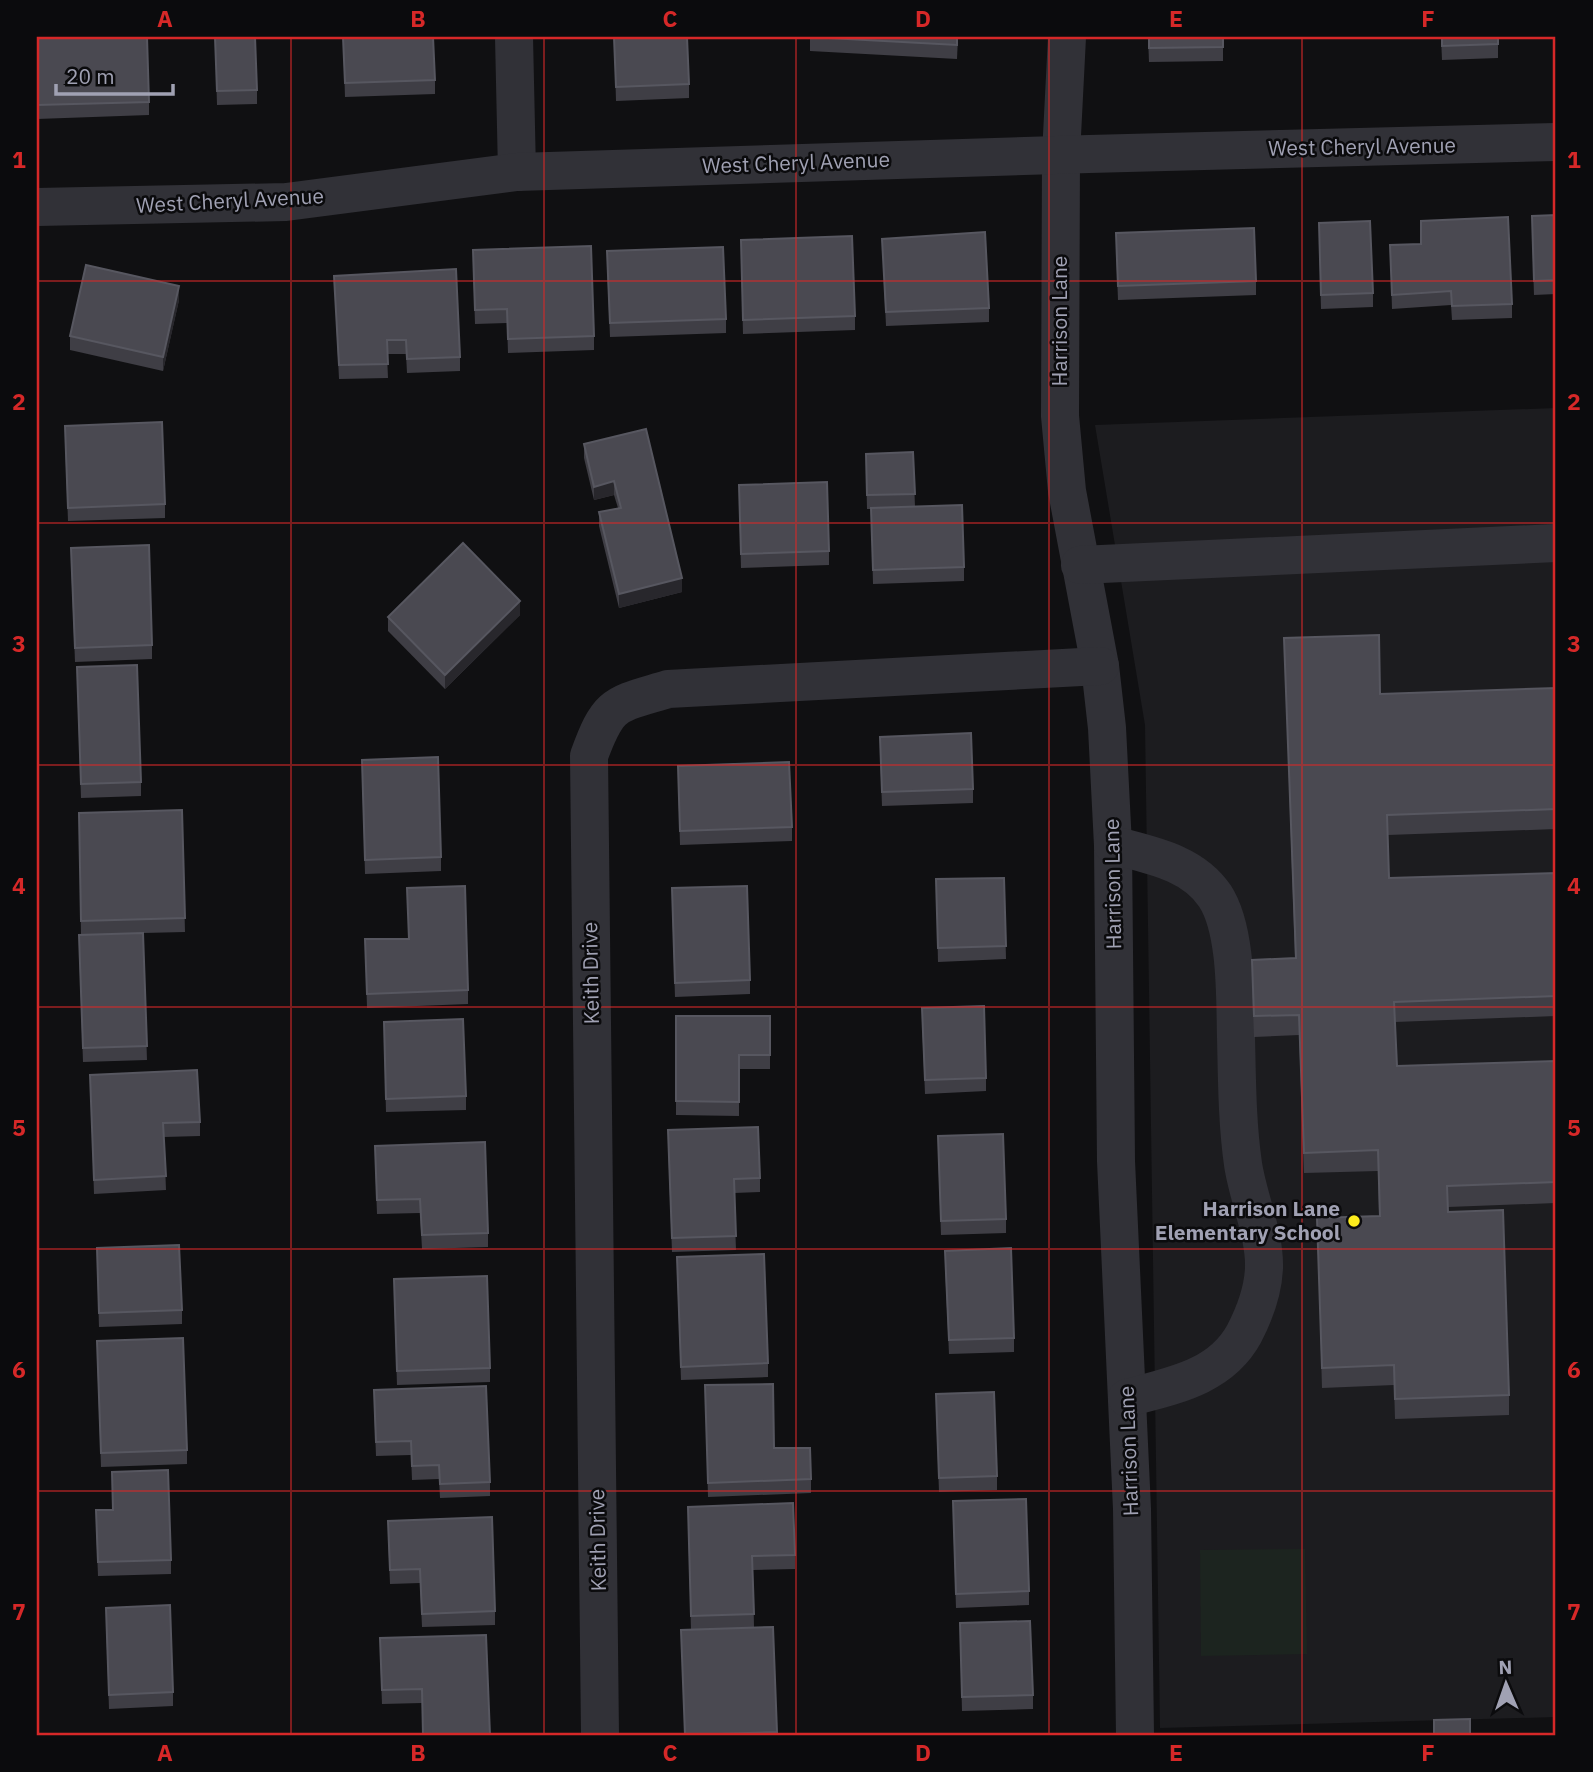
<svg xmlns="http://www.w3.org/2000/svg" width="1593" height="1772" font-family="'IBM Plex Sans',sans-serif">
<rect width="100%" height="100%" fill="#101012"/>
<!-- built -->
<path fill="#1c1c1f" d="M1556,408v1309l-396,11 -15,-1003 -50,-300z"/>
<!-- green -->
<path fill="#1c241f" d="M1305,1549l2,105 -106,2 -1,-106z"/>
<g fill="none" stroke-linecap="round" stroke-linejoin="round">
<!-- minor -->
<g stroke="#313137" stroke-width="38">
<path d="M514,37l3,135"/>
<path d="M1067,37l-6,118 -1,261 7,75 33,175 7,62 6,117 3,316 16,348 3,226"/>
<path d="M37,207l249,-5 231,-30 572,-18 467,-12"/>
<path d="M1080,565l476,-22"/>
<path d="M1113,845c37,10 79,17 102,51 22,34 20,101 21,141 1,42 1,85 7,127 5,34 22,70 21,104 -1,24 -9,45 -20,66 -24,44 -73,52 -117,64"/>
<path d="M600,1735l-11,-979c20,-55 26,-51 79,-67l432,-23"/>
</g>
</g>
<!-- wall -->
<g fill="#3f3e45">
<path d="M37,37l112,65v13l-112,4z"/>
<path d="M215,37l42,53v14l-40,1z"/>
<path d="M343,37l92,43v14l-90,3z"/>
<path d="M614,37l75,47v14l-73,3z"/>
<path d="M810,37h148l-1,22 -147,-8z"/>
<path d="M1148,37h75v24l-74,1z"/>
<path d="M1441,37h57v21l-56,2z"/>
<path d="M1556,215v79l-22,1 -2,-65z"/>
<path d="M1319,237l54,56v14l-52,2z"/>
<path d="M882,239l107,69v14l-103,4z"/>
<path d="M1390,245l122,59v14l-60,2 -1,-15 -59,4z"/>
<path d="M1116,247l140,34v14l-138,5z"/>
<path d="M741,254l114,62v14l-112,4z"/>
<path d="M473,264l121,72v14l-86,3 -1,-30 -32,1z"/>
<path d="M607,265l119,54v14l-116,4z"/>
<path d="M334,276l126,81v14l-53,2 -1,-19h-19l1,24 -49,1z"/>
<path d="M179,300l-16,71 -93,-21v-14z"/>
<path d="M646,429l36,163 -63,16 -20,-82v-14l19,-4 -4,-13 -20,5 -10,-42v-14z"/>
<path d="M65,440l100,64v14l-97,3z"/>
<path d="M913,452l2,55 49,60v14l-91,3 -2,-75h-4l-1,-41z"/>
<path d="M739,499l90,52v14l-88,3z"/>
<path d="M71,562l81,83v14l-77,3z"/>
<path d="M520,615l-75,74 -57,-58v-14z"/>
<path d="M1284,638l96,56 176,-6v141l-168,6 1,43 167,-5v143l-161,6 2,44 159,-5v142l-108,4v5l61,183v20l-114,4 -1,-34 -72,3 -5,-170 62,-2 -1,-45 -74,2 -5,-138 -45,2 -2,-57 43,-22z"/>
<path d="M77,681l64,101v14l-60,2z"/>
<path d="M880,751l93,38v14l-91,3z"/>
<path d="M362,774l79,83v14l-76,3z"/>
<path d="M678,780l114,47v14l-112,4z"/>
<path d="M182,810l3,122 -42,1 4,127 -64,2 -4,-113 2,-14 -2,-122z"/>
<path d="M1004,878l2,81 -68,3 -2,-83z"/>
<path d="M672,902l78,78v14l-75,3z"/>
<path d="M365,939l103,51v14l-101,4z"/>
<path d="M676,1016h94v53h-31v47l-63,-1z"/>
<path d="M922,1022l64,56v13l-61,3z"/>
<path d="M384,1036l82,60v14l-80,2z"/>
<path d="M90,1075l110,47v14l-36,1 2,53 -72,4z"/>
<path d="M668,1144l92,34v14l-26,1 2,57 -64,2z"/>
<path d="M938,1150l68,69v14l-65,2z"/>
<path d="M375,1160l113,73v14l-66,2 -2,-36 -43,1z"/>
<path d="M97,1262l85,48v14l-83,3z"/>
<path d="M945,1265l69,73v14l-65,2z"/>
<path d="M677,1271l91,92v14l-87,3z"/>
<path d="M394,1293l96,75v14l-93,3z"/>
<path d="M97,1355l90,95v14l-86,3z"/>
<path d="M705,1385l106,94v14l-103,4z"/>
<path d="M374,1404l116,78v14l-50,2 -1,-19 -27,1 -1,-25 -35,1z"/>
<path d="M936,1408l61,68v14l-58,2z"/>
<path d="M113,1510l58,50v14l-73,2 -2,-52z"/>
<path d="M953,1515l76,76v14l-73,3z"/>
<path d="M688,1521l107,34v14l-42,1 1,58 -63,2z"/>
<path d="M388,1535l107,76v14l-73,2 -2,-44 -30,1z"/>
<path d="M106,1622l67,70v14l-64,3z"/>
<path d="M773,1627l4,108h-92z"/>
<path d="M486,1635l-64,68 -40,1 -2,-52z"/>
<path d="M960,1637l73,58v14l-71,2z"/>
</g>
<!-- shaded-wall -->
<g fill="#28272c">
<path d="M179,286v14l-16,71v-14z"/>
<path d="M614,481v14l-20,5v-13z"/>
<path d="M682,578v14l-63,16v-14z"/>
<path d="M520,601v14l-75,74v-14z"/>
</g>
<!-- building -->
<g fill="#4a4951" stroke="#575760" stroke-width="2">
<path d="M37,37h110l2,65 -112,3z"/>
<path d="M215,37h40l2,53 -40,1z"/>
<path d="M343,37h90l2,43 -90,3z"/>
<path d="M614,37h73l2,47 -73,3z"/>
<path d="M810,37h147v8z"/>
<path d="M1149,37h74v10l-74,1z"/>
<path d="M1442,37h56v7l-56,2z"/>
<path d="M1556,215v65l-22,1 -2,-65z"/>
<path d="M1508,217l4,87 -60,2 -1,-15 -59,4 -2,-50 31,-1v-23z"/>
<path d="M1370,221l3,72 -52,2 -2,-72z"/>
<path d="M1254,228l2,53 -138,5 -2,-53z"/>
<path d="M985,232l4,76 -103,4 -4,-73z"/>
<path d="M852,236l3,80 -112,4 -2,-80z"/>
<path d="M591,246l3,90 -86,3 -1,-30 -32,1 -2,-60z"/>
<path d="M723,247l3,72 -116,4 -3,-72z"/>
<path d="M86,265l93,21 -16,71 -93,-21z"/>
<path d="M456,269l4,88 -53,2 -1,-19h-19l1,24 -49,1 -5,-89z"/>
<path d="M162,422l3,82 -97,4 -3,-82z"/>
<path d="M646,429l36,149 -63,16 -20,-82 22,-4 -7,-27 -20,6 -10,-43z"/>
<path d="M913,452l2,42 -48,1 -1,-41z"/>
<path d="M827,482l2,69 -88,3 -2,-69z"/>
<path d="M962,505l2,62 -91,3 -2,-62z"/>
<path d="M463,543l57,58 -75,74 -57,-58z"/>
<path d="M149,545l3,100 -77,3 -4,-100z"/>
<path d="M1379,635l1,59 176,-6v121l-169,6 2,63 167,-5v123l-162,6 3,64 159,-5v121l-109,4 1,26 55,-2 6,185 -114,4 -1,-34 -72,3 -5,-150 63,-2 -2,-66 -74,3 -5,-138 -45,1 -2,-56 44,-2 -12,-320z"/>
<path d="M137,665l4,117 -60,2 -4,-117z"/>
<path d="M971,733l2,56 -91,3 -2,-55z"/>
<path d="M438,757l3,100 -76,3 -3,-100z"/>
<path d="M789,762l3,65 -112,4 -2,-65z"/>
<path d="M182,810l3,108 -104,3 -2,-108z"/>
<path d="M1004,878l2,68 -68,2 -2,-69z"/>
<path d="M465,886l3,104 -101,4 -2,-55h44l-2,-51z"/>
<path d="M747,886l3,94 -75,3 -3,-95z"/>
<path d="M143,933l4,113 -64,2 -4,-113z"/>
<path d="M984,1006l2,72 -61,2 -3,-72z"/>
<path d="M676,1016h94v39h-31v47l-63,-1z"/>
<path d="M463,1019l3,77 -80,3 -2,-77z"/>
<path d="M197,1070l3,52 -37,1 3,53 -72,4 -4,-105z"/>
<path d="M758,1127l2,51 -26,1 2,57 -64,2 -4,-108z"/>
<path d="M1003,1134l3,85 -65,2 -3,-85z"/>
<path d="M485,1142l3,91 -66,2 -2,-36 -43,1 -2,-54z"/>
<path d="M179,1245l3,65 -83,3 -2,-65z"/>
<path d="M1011,1248l3,90 -65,2 -4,-89z"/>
<path d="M764,1254l4,109 -87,4 -4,-110z"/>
<path d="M487,1276l3,92 -93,3 -3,-92z"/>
<path d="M183,1338l4,112 -86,3 -4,-112z"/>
<path d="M773,1384l1,64h36l1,31 -103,4 -3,-98z"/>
<path d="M486,1386l4,96 -50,2 -1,-19 -27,1 -1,-25 -35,1 -2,-52z"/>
<path d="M994,1392l3,84 -58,2 -3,-84z"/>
<path d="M168,1470l3,90 -73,2 -2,-52h17l-1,-38z"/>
<path d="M1026,1499l3,92 -73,3 -3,-93z"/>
<path d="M793,1503l2,52 -43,1 2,58 -63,2 -3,-109z"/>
<path d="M492,1517l3,94 -73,3 -2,-45 -30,1 -2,-49z"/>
<path d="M170,1605l3,87 -64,3 -3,-87z"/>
<path d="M1030,1621l3,74 -71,2 -2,-74z"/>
<path d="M773,1627l4,105 -92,3 -4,-105z"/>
<path d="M486,1635l4,100h-67l-1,-46 -40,1 -2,-52z"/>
<path d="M1470,1719v16h-36v-15z"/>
</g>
<!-- grid -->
<path fill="none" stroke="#d62828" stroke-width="2" stroke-opacity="0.55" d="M291,37v1698M544,37v1698M796,37v1698M1049,37v1698M1302,37v1698M37,281h1519M37,523h1519M37,765h1519M37,1007h1519M37,1249h1519M37,1491h1519"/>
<!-- markers -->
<circle fill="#fdec1d" stroke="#0b0b0d" stroke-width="2.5" cx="1354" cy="1221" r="7"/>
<g text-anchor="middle" stroke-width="5" stroke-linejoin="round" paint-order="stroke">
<!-- street labels -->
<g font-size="21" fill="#a0a1b3" stroke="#0b0b0d">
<text transform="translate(1362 147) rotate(-1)" y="7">West Cheryl Avenue</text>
<text transform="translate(796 163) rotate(-2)" y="7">West Cheryl Avenue</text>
<text transform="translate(230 201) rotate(-3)" y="7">West Cheryl Avenue</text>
<text transform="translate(1060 321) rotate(-90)" y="7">Harrison Lane</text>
<text transform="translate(1113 884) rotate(-91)" y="7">Harrison Lane</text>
<text transform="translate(591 973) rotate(-91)" y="7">Keith Drive</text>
<text transform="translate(1129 1451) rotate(-92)" y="7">Harrison Lane</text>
<text transform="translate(598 1540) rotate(-91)" y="7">Keith Drive</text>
</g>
<!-- poi labels -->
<g font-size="21" font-weight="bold" fill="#a0a1b3" stroke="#0b0b0d" text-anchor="end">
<text x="1340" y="1216">Harrison Lane<tspan x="1340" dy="24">Elementary School</tspan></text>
</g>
</g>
<!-- border -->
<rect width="1593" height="1772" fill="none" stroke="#0b0b0d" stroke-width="77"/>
<!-- north arrow -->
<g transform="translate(1506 1684) rotate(358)" stroke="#0b0b0d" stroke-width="5" paint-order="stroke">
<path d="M0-5L12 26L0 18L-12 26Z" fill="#a0a1b3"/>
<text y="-10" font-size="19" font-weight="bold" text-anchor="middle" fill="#a0a1b3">N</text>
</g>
<!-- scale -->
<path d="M56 84v10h117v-10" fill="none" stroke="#a0a1b3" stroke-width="3.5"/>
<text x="66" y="84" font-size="21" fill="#a0a1b3" stroke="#0b0b0d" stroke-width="5" paint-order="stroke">20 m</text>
<rect x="38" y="38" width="1516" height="1696" fill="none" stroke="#d62828" stroke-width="2.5"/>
<g font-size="23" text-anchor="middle" font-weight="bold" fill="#d62828">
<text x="165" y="27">A</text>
<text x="418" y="27">B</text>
<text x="670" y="27">C</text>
<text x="923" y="27">D</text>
<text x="1176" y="27">E</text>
<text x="1428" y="27">F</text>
<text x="19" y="168">1</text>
<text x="1574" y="168">1</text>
<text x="19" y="410">2</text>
<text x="1574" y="410">2</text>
<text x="19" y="652">3</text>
<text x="1574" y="652">3</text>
<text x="19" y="894">4</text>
<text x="1574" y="894">4</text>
<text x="19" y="1136">5</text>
<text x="1574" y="1136">5</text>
<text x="19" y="1378">6</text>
<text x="1574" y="1378">6</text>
<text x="19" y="1620">7</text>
<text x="1574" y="1620">7</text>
<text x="165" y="1761">A</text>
<text x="418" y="1761">B</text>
<text x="670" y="1761">C</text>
<text x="923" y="1761">D</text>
<text x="1176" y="1761">E</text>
<text x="1428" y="1761">F</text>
</g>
</svg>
